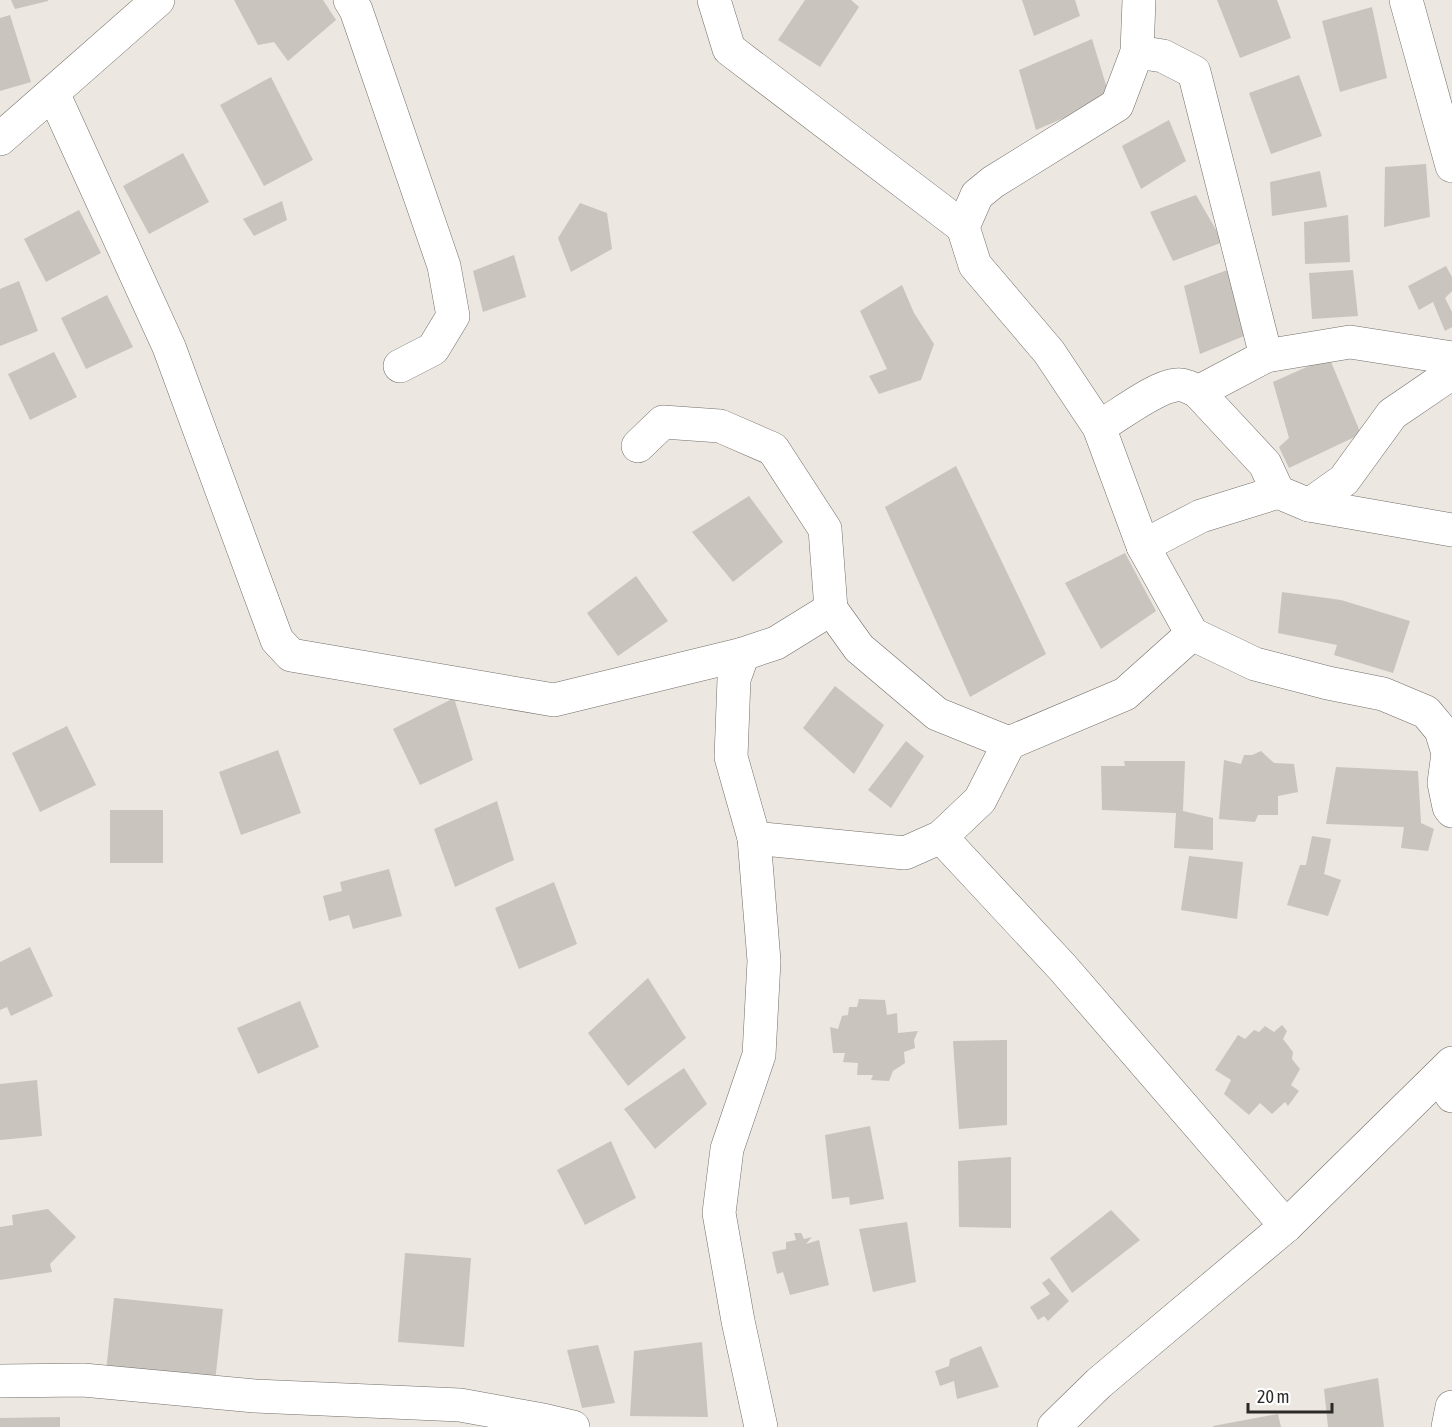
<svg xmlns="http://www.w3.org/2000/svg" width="1452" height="1427" font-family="'Asap Condensed',sans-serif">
<rect width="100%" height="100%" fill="#ece7e1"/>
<!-- building -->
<g fill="#c9c4bd">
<path d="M11,0h37v1l-33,8z"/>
<path d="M234,0h89l13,20 -48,41 -14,-19 -16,3z"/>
<path d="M805,0h46l8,7 -39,60 -42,-27z"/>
<path d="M1022,0h53l5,16 -46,20z"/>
<path d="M1217,0h60l14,38 -51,20z"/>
<path d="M1372,7l15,71 -47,14 -18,-71z"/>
<path d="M10,15l21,67 -31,9v-73z"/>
<path d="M1092,39l18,59 -74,32 -17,-60z"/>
<path d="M1299,75l23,61 -51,18 -22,-61z"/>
<path d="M271,77l42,83 -49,26 -44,-81z"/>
<path d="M1169,120l17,41 -45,28 -19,-43z"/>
<path d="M183,153l26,49 -60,32 -26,-48z"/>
<path d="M1426,164l4,53 -46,10 1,-60z"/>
<path d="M1320,171l7,36 -55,9 -2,-34z"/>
<path d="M1196,195l27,47 -50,19 -23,-49z"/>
<path d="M282,201l5,19 -33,16 -11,-17z"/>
<path d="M580,203l27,10 5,36 -41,23 -13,-34z"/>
<path d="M79,210l22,43 -55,29 -22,-43z"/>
<path d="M1348,215l2,47 -45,2 -1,-42z"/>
<path d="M514,255l12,42 -43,15 -10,-41z"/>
<path d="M1446,266l6,11v14l-7,7 7,14v15l-7,4 -12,-29 -14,8 -11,-24z"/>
<path d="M1230,269l19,65 -49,20 -16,-68z"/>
<path d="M1353,270l5,46 -46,3 -3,-46z"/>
<path d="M19,281l19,50 -38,15v-57z"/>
<path d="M902,285l12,28 20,31 -13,36 -42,14 -10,-18 18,-7 -27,-58z"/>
<path d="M107,295l26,52 -47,22 -25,-51z"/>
<path d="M54,352l23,45 -47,23 -22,-46z"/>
<path d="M1329,357l32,77 -72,34 -10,-21 10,-9 -16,-56z"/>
<path d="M956,466l90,188 -76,43 -85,-190z"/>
<path d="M749,496l34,46 -50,40 -41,-50z"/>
<path d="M1125,553l31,58 -55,38 -36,-66z"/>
<path d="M636,576l32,45 -50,35 -31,-43z"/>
<path d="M1282,592l59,8 69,21 -17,52 -59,-18 3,-10 -59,-12z"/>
<path d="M835,686l49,39 -30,49 -51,-46z"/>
<path d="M454,698l19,62 -53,25 -27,-56z"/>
<path d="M67,726l29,59 -56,27 -28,-59z"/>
<path d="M906,741l18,15 -33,52 -23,-18z"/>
<path d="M278,750l23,63 -60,22 -22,-63z"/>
<path d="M1261,751l13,12 20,1 4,28 -20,4v19h-20l-3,7 -36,-3 5,-59 17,4 3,-9h8z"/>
<path d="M1124,761h61l-2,50 30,7v32l-39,-2 2,-35 -74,-3 -1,-44h24z"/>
<path d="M1336,767l82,4 3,52 13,6 -6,22 -27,-3 3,-21 -78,-3z"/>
<path d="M497,801l17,59 -59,27 -21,-58z"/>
<rect x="110" y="810" width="53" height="53"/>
<path d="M1312,836l19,3 -7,35 17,6 -13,36 -41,-11 13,-40h6z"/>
<path d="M1189,856l54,6 -6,57 -56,-9z"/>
<path d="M389,869l13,47 -49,13 -4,-14 -20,6 -6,-25 19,-5 -2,-9z"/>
<path d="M554,882l23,62 -58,25 -24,-61z"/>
<path d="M30,947l23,49 -42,20 -4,-9 -7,3v-48z"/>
<path d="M648,978l38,60 -58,48 -40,-53z"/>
<path d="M859,999l26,1 2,15 10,-2 1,20 20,-2 -4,9 1,8 -11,4 1,11 -12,8 -4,10 -18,-1 2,-5h-16l1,-12 -15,-1 2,-9h-12l-3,-26 8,2 4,-13 6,-1 1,-8h8z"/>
<path d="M300,1001l19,46 -61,27 -21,-46z"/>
<path d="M1282,1025l5,6 -4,8 10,13 -1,7 8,10 -9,16 8,6 -11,15 -3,-4 -13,12 -12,-11 -11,12 -25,-21 7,-14 -16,-10 23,-35 7,4 9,-9 5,2 6,-6 9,6z"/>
<path d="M1007,1040v85l-48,4 -6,-88z"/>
<path d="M684,1068l23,36 -52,45 -31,-40z"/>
<path d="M37,1080l5,56 -42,4v-56z"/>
<path d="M870,1126l14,73 -34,6 -1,-8 -17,2 -7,-64z"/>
<path d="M611,1141l25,57 -51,27 -28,-55z"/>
<path d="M1011,1157v71l-52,-1 -1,-66z"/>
<path d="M48,1209l28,28 -26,27 2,8 -52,8v-53l13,-2 -1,-10z"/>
<path d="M1111,1210l29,30 -68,53 -22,-35z"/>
<path d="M907,1222l9,60 -43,10 -14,-63z"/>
<path d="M794,1233h7l3,6 8,-2 -6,7 13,-4 10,45 -39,10 -7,-23 -6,2 -5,-22 14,-3v-7l10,-2z"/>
<path d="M405,1253l66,5 -7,89 -66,-5z"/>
<path d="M1049,1278l20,23 -21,20 -4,-5 -6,4 -8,-13 20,-13 -8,-11z"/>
<path d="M114,1298l109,11 -9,82 -109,-11z"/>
<path d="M702,1342l6,75 -78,-1 4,-65z"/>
<path d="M598,1345l17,58 -33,5 -15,-58z"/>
<path d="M981,1346l18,41 -42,12 -3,-18 -14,5 -5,-15 14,-5 1,-7z"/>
<path d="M1378,1378l6,49h-56l-4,-38z"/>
<path d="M1278,1414l3,13h-68v-1z"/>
<path d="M60,1417v10h-60v-9z"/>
</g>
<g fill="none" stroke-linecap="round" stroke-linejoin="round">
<defs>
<g id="minor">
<path d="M350,0l6,10 88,256 9,50 -20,33 -33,17"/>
<path d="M714,0l15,49 234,178"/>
<path d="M1139,0l-2,52 -20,53 -124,77 -16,13 -14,32 12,38 74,87 50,75 44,119 49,88 63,30 73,19 55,11 43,18 15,18 7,23 -4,30 5,24 3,4"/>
<path d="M1406,0l46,166"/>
<path d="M1137,52l26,4 31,16 72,284"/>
<path d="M53,93l116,254 108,293 14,15 263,45 189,-46"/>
<path d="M0,139l158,-139"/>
<path d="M1198,392l68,-36 84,-14 102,16"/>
<path d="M1099,427c19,-11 56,-40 77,-42 8,-1 15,3 22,7l67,72 13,28 31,13 35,-25 48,-66 60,-41"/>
<path d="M638,446l25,-24 57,4 53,23 52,80 6,80"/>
<path d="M1309,505l143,25"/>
<path d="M1143,546l58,-30 77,-24"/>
<path d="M941,837l122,131 223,258"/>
<path d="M754,838l151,15 36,-16 39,-37 29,-57"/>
<path d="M1440,1077l12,19"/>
<path d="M0,1381l83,-1 172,16 205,9 83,15 30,7"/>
<path d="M761,1427l-23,-106 -19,-108 8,-64 32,-94 5,-94 -10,-123 -23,-81 3,-78 9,-25 33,-11 55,-34 28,39 78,66 72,29 116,-49 67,-60"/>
<path d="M1448,1427l4,-20"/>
</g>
<path id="major" d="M1054,1427l45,-44 187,-157 166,-163"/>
</defs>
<!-- minor casing -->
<use href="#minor" stroke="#736e69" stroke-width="34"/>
<!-- major casing -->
<use href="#major" stroke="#736e69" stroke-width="34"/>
<!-- minor -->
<use href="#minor" stroke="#fff" stroke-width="33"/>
<!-- major -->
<use href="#major" stroke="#fff" stroke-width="33"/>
</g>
<!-- scale -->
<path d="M1248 1403v9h84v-9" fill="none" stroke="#2c2a28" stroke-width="3"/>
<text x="1257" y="1403" font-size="18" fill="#2c2a28" stroke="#ffffff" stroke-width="4.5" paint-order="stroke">20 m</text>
</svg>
